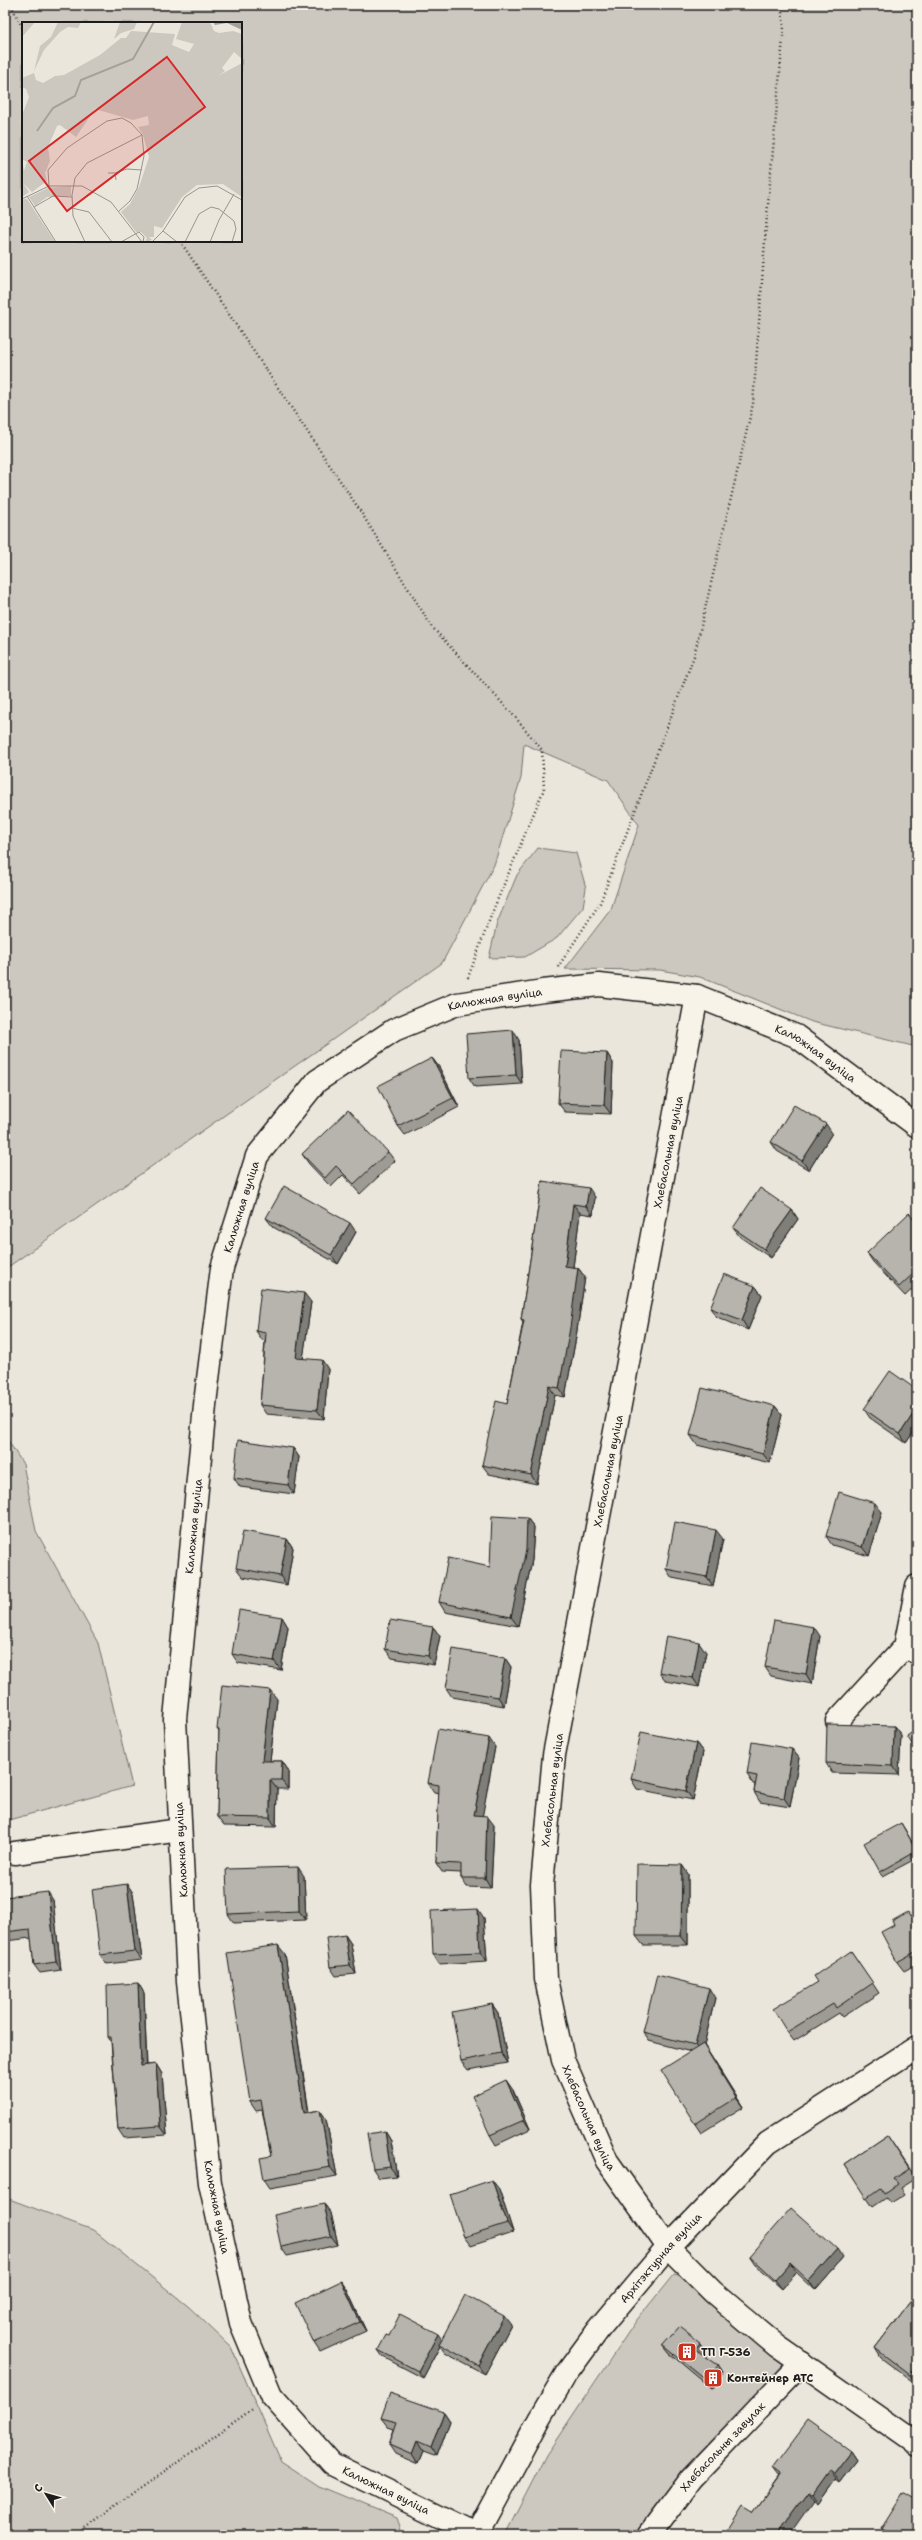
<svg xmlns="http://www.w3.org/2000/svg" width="922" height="2540" font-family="'Shantell Sans',sans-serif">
<rect width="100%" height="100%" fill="#eae6dc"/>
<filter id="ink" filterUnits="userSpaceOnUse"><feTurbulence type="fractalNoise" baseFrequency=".025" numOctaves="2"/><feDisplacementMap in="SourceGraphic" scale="8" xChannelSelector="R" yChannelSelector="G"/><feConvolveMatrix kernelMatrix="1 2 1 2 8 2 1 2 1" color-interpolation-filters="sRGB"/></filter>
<g filter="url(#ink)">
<!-- green -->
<g fill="#ccc8c0" stroke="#74726e" fill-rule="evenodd">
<path d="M5,5h912v1042l-105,-25 -112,-45 -40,-7 -95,-1 46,-60 28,-84 -31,-45 -84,-36 -3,34 -27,87 -52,98 -437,306zM23,23h218v218h-218z"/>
<path d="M538,848l38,5 10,35 -3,19 -26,31 -32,19 -36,1 8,-35 20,-48z"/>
<path d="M5,1436l18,28 13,67 62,112 34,143 -127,35z"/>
<path d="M5,2189l4,10 84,31 96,77 42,40 50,114 38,25 78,32 6,17h-398z"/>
<path d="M674,2274l16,4 18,24 77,60 -7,14 -95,95 -45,64h-133l41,-80 90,-134z"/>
</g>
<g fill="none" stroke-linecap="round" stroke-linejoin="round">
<defs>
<g id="minor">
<path id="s1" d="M697,996l-143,759 -12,130 4,94 17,81 44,101 61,86 45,45 64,54 140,98"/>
<path d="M905,1647l12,-61"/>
<path d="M837,1721l68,-74 12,6"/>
<path d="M15,1853l165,-23"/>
<path id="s2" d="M477,2535l-145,-71 -61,-69 -30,-72 -31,-140 -22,-201 -13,-263 31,-324 16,-127 35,-112 60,-75 77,-51 63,-26 86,-13 56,-6 98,11 99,40 121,90"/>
<path id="s3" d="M477,2535l63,-117 26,-44 33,-45 69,-82 100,-104 149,-96"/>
<path id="s4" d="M649,2535l42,-56 111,-116"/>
</g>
</defs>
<!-- minor casing -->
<use href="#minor" stroke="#1c1c1c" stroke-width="25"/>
<!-- path -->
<g stroke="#1c1c1c" stroke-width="2.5" stroke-dasharray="1 3" stroke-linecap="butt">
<path d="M11,5l12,24"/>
<path d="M180,241l179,268 73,118 84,91 26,32 2,39 -50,119 -27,72"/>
<path d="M558,967l42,-64 94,-247 59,-252 13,-177 18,-200 -3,-22"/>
<path d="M75,2535l179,-127"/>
</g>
<!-- minor -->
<use href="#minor" stroke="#f7f3e8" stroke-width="22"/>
</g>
<!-- wall -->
<g fill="#9d9b94" stroke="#1c1c1c">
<path d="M519,1040l3,44 -47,3 -6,-9z"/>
<path d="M607,1053l6,10 -2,51 -46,-2 -7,-9z"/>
<path d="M432,1058l7,9 20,40 -54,28 -7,-9z"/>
<path d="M832,1133l-23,37 -32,-19 -6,-9z"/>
<path d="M388,1152l7,9 -35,33 -17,-19 -12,12 -22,-23 -7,-10z"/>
<path d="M542,1181l53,16 -2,18 -13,-2 -7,54 5,1 7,9 -9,60 -11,60 -10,-2 -18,89 -48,-10 -7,-9 25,-61 16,-82 -2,-3z"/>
<path d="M792,1210l6,9 -27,39 -31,-21 -7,-9z"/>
<path d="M266,1218l90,14 -18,32 -65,-37z"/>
<path d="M917,1222v63l-12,11 -32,-34 -6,-9z"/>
<path d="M755,1286l7,9 -14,35 -31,-13 -7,-9z"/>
<path d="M311,1302l-8,56 25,11 -4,50 -58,-5 -6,-9 5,-64 -3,-1 -6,-9z"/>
<path d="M917,1390v37l-11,16 -36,-25 -6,-9z"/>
<path d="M775,1406l7,9 -12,48 -73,-18 -7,-10z"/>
<path d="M293,1448l6,9 -5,37 -54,-7 -6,-9z"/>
<path d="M882,1512l-13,44 -37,-11 -6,-9z"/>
<path d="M527,1518l7,9 -2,33 -14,66 -73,-14 -6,-10 51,-35z"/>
<path d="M287,1539l6,9 -6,37 -44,-8 -7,-9z"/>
<path d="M723,1539l-10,47 -41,-8 -6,-9z"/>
<path d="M282,1617l6,10 -7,43 -43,-7 -6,-9z"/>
<path d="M433,1627l7,9 -6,29 -42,-7 -7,-9z"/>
<path d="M820,1636l-8,48 -41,-8 -6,-9z"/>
<path d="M706,1652l-7,35 -33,-6 -7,-9z"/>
<path d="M505,1658l6,9 -7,39 -52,-9 -6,-9z"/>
<path d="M277,1699l-7,62h12l6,9v19h-11l-1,38 -52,-1 -7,-9 2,-85 -2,-3z"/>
<path d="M894,1726l7,9 -2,40 -67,-2 -6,-10z"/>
<path d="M696,1743l7,9 -10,48 -56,-11 -6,-10z"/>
<path d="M495,1747l-13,69 12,9 -3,63 -24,-1 -6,-9v-5l-19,-1 -6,-9 3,-70 -5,-1 -6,-9z"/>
<path d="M792,1749l7,9 -9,49 -30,-5 -6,-10 1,-8h-2l-6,-10z"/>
<path d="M904,1828l13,23v7l-34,18 -3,-4z"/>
<path d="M682,1865l6,9v71h-45l-7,-9z"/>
<path d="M304,1876l2,44 -72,3 -6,-9z"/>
<path d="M127,1884l6,9 9,67 -35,4 -7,-9z"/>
<path d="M5,1897l48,3 8,70 -21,3 -6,-8 -3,-27 -26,3z"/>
<path d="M917,1912v52l-13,7 -7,-9 13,-46z"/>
<path d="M484,1918l3,43 -48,3 -6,-10z"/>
<path d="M345,1935l6,9 5,30 -20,2 -6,-9z"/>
<path d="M851,1951l28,42 -37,24 -3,-4 -45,28 -7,-9 31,-50z"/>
<path d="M285,1954l24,158 11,-2 6,9 11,57 -67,12 -6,-9 7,-23 -9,-46 -6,1 -6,-9z"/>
<path d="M138,1983l6,10 3,72 9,-1 6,10 5,61 -43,3 -6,-9 -7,-87 -3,-5z"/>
<path d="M715,1998l-11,47 5,8 34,54 -42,26 -6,-9 -4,-72 -42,-11 -6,-9z"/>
<path d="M492,2004l6,9 10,50 -40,7 -7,-9z"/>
<path d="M513,2090l17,39 -34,16 -6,-10z"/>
<path d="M385,2131l6,10 6,35 -18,2 -6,-9z"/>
<path d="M887,2135l29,43 -16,10 4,6 -14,9 -4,-5 -13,9 -29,-43z"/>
<path d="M499,2189l14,43 -42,14 -7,-9z"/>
<path d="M324,2204l7,9 7,32 -51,11 -6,-9z"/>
<path d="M749,2256l94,2 -28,32 -19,-18 -14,17 -27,-24z"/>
<path d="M341,2281l6,9 19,41 -46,21 -6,-9z"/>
<path d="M914,2297l2,87 -35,-26 -6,-10z"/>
<path d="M511,2325l-26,49 -40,-21 -5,-7 -17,32 -40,-21 -5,-7 11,-14 52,3z"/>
<path d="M663,2345l42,6 -2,3 20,19 -11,16 -43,-36z"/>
<path d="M444,2412l6,9 -13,36 -14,-5 -5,12 -23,-10 -6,-9 5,-16 -6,-2 -7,-9z"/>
<path d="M850,2451l6,9 -17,22 -4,-3 -18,25 -4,-3 -60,11 26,-36 -6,-8z"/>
<path d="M880,2528l37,7h-33z"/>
</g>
<!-- shaded-wall -->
<g fill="#7f7e78" stroke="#1c1c1c">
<path d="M513,1030l6,10 3,44 -6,-9z"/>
<path d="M607,1053l6,10 -2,51 -7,-9z"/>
<path d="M432,1058l7,9 20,40 -6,-9z"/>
<path d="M826,1124l6,9 -23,37 -7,-9z"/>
<path d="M589,1188l6,9 -2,18 -7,-9z"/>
<path d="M573,1204l7,9 -8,62 -7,-9z"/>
<path d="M792,1210l6,9 -27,39 -7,-9z"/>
<path d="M350,1223l6,9 -18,32 -7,-9z"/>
<path d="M578,1268l7,9 -9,60 -11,60 -6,-9z"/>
<path d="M755,1286l7,9 -14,35 -6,-10z"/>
<path d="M304,1293l7,9 -9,65 -6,-9z"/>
<path d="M322,1360l6,9 -4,50 -7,-9z"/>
<path d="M549,1386l6,9 -18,89 -6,-9z"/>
<path d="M775,1406l7,9 -12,48 -7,-9z"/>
<path d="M917,1408v19l-11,16 -6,-9z"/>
<path d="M293,1448l6,9 -5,37 -6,-9z"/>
<path d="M875,1503l7,9 -13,44 -7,-9z"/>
<path d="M527,1518l7,9 -2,33 -14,66 -7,-9z"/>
<path d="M716,1530l7,9 -10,47 -6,-9z"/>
<path d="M287,1539l6,9 -6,37 -7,-9z"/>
<path d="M282,1617l6,10 -7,43 -7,-9z"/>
<path d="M433,1627l7,9 -6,29 -6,-9z"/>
<path d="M814,1627l6,9 -8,48 -6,-10z"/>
<path d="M699,1642l7,10 -7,35 -6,-9z"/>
<path d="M505,1658l6,9 -7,39 -6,-9z"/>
<path d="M270,1690l7,9 -8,71 -7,-9z"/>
<path d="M894,1726l7,9 -2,40 -6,-9z"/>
<path d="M489,1738l6,9 -14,77 -7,-9z"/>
<path d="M696,1743l7,9 -10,48 -7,-9z"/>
<path d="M792,1749l7,9 -9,49 -6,-9z"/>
<path d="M282,1761l6,9v19l-7,-9z"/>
<path d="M270,1780l7,9 -1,38 -6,-9z"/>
<path d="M487,1816l7,9 -3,63 -6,-10z"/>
<path d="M901,1823l3,5 13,23v1z"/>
<path d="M682,1865l6,9v71l-7,-9z"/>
<path d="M298,1867l6,9 2,44 -7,-9z"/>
<path d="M127,1884l6,9 9,67 -7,-9z"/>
<path d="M48,1892l5,8 8,70 -5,-8z"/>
<path d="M478,1909l6,9 3,43 -7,-9z"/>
<path d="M345,1935l6,9 5,30 -6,-9z"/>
<path d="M278,1945l7,9 25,168 -6,-9z"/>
<path d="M138,1983l6,10 3,82 -6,-9z"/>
<path d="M709,1988l6,10 -11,47 5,8 34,54 -48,-62z"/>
<path d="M492,2004l6,9 10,50 -7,-10z"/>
<path d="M156,2064l6,10 5,61 -7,-9z"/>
<path d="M506,2080l7,10 17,39 -6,-9z"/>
<path d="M320,2110l6,9 11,57 -7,-9z"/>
<path d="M385,2131l6,10 6,35 -7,-9z"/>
<path d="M492,2180l7,9 14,43 -6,-9z"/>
<path d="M324,2204l7,9 7,32 -7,-9z"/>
<path d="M837,2249l6,9 -28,32 -6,-9z"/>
<path d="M790,2263l6,9 -14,17 -7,-9z"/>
<path d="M341,2281l6,9 19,41 -6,-9z"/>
<path d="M504,2316l7,9 -26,49 -7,-9z"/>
<path d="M438,2334l5,7 -4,3 1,2 -17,32 -5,-7z"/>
<path d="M700,2343l5,8 -4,6 -6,-8z"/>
<path d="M718,2365l5,8 -11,16 -5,-8z"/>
<path d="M917,2366v18h-1l-6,-9z"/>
<path d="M444,2412l6,9 -13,36 -6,-9z"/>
<path d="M417,2442l6,10 -5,12 -6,-9z"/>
<path d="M850,2451l6,9 -17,22 -6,-9z"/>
<path d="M829,2470l6,9 -18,25 -6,-9z"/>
<path d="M807,2492l6,9 -24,34h-12l3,-6z"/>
<path d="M917,2529v6h-4z"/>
</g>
<!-- building -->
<g fill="#b6b4ac" stroke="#1c1c1c">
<path d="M513,1030l3,45 -47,3 -3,-44z"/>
<path d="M561,1051l46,2 -3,52 -46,-2z"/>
<path d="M432,1058l21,40 -55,28 -20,-40z"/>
<path d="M794,1105l32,19 -24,37 -31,-19z"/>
<path d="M348,1110l40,42 -34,32 -18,-18 -11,12 -23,-24z"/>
<path d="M542,1181l47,7 -3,18 -13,-2 -8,62 13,2 -8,60 -11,60 -10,-2 -18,89 -49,-10 14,-64 11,3 17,-84 -3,-1z"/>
<path d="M284,1186l66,37 -19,32 -65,-37z"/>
<path d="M760,1188l32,22 -28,39 -31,-21z"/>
<path d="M909,1213l8,9v48l-18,17 -32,-34z"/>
<path d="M724,1274l31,12 -13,34 -32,-12z"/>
<path d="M261,1288l43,5 -8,65 26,2 -5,50 -57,-5 6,-72 -10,-2z"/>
<path d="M890,1371l27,19v18l-17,26 -36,-25z"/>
<path d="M702,1388l73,18 -12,48 -73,-19z"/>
<path d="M238,1440l55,8 -5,37 -54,-7z"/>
<path d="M839,1492l36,11 -13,44 -36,-11z"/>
<path d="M492,1516l35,2 -1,32 -15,67 -72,-15 9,-44 42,9z"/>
<path d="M675,1522l41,8 -9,47 -41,-8z"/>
<path d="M243,1531l44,8 -7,37 -44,-8z"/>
<path d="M239,1610l43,7 -8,44 -42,-7z"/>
<path d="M390,1620l43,7 -5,29 -43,-7z"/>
<path d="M774,1620l40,7 -8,47 -41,-7z"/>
<path d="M666,1636l33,6 -6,36 -34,-6z"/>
<path d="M453,1649l52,9 -7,39 -52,-9z"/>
<path d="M222,1685l48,5 -8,71h20l-1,19h-11v38l-53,-1 2,-87 -2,-1z"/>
<path d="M827,1724l67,2 -1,40 -67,-3z"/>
<path d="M438,1729l51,9 -15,77 13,1 -2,62h-24v-14l-25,-1 3,-78 -11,-2z"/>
<path d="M917,1729v23l-10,-16z"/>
<path d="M641,1732l55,11 -10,48 -55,-12z"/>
<path d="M752,1742l40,7 -8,49 -30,-6 3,-16 -10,-2z"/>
<path d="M901,1823l16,28 -37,21 -16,-29z"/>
<path d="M637,1864l45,1 -1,71h-45z"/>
<path d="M298,1867l1,44 -71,3 -2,-45z"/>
<path d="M127,1884l8,67 -35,4 -8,-66z"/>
<path d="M48,1892l8,70 -22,3 -4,-36 -25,3v-35z"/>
<path d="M478,1909l2,43 -47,2 -2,-43z"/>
<path d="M908,1912l2,4 7,-4v39l-20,11 -16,-30 13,-7 -2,-4z"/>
<path d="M345,1935l5,30 -20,2 -4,-29z"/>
<path d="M278,1945l26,168 16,-3 10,57 -66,12 -4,-21 11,-2 -10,-56 -11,2 -23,-149z"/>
<path d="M851,1951l22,32 -37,25 -3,-4 -46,28 -14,-23 45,-27 -4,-6z"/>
<path d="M657,1975l52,13 -14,57 -52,-13z"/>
<path d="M138,1983l3,83 15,-2 4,62 -42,3 -7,-92h-3l-1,-52z"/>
<path d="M492,2004l9,49 -40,8 -9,-49z"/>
<path d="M703,2044l33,54 -41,26 -34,-54z"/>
<path d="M506,2080l18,40 -34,15 -18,-39z"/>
<path d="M385,2131l5,36 -17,2 -6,-35z"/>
<path d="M887,2135l22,34 -15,10 4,5 -14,10 -4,-6 -14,10 -22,-34z"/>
<path d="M492,2180l15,43 -43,14 -14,-43z"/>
<path d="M324,2204l7,32 -50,11 -7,-32z"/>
<path d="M791,2208l46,41 -28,32 -19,-18 -15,17 -26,-24z"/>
<path d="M341,2281l19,41 -46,21 -19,-40z"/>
<path d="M465,2295l39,21 -26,49 -39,-21z"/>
<path d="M914,2297l3,3v66l-7,9 -35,-27z"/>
<path d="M400,2314l38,20 -20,37 -40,-21 8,-15 3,1z"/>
<path d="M679,2327l21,16 -5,6 23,16 -11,16 -44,-36z"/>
<path d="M390,2393l54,19 -13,36 -14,-6 -5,13 -23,-10 8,-23 -16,-4z"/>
<path d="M808,2421l42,30 -17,22 -4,-3 -18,25 -4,-3 -27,37 -3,6h-52l18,-29 10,6 28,-38 -8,-6z"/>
<path d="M902,2493l15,9v27l-4,6h-22l-11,-7z"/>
</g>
</g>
<!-- icons -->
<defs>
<symbol id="building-square" viewBox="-11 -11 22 22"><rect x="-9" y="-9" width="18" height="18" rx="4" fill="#c8321e" stroke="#f7f3e8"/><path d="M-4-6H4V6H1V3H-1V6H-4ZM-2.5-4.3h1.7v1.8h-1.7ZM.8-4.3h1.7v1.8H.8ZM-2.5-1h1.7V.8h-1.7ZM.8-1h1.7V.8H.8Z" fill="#fff"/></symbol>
</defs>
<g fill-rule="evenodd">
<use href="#building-square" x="676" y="2341" width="22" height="22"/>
<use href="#building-square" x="702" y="2367" width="22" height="22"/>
</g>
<g text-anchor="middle" stroke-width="3" stroke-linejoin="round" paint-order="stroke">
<!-- street labels -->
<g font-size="11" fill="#1c1c1c" stroke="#f7f3e8">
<text dy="4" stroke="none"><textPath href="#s2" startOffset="1806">Калюжная вуліца</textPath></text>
<text dy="4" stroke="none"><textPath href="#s2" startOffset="2142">Калюжная вуліца</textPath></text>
<text transform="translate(668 1152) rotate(-79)" y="4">Хлебасольная вуліца</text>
<text dy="4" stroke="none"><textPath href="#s2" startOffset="1458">Калюжная вуліца</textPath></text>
<text transform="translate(608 1471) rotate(-79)" y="4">Хлебасольная вуліца</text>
<text dy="4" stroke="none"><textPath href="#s2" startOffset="1134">Калюжная вуліца</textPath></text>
<text transform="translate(552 1790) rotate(-83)" y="4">Хлебасольная вуліца</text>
<text transform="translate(181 1850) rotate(-93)" y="4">Калюжная вуліца</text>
<text dy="4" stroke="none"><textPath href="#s1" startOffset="1143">Хлебасольная вуліца</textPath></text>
<text transform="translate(217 2207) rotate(79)" y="4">Калюжная вуліца</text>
<text dy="4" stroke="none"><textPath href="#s3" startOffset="334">Архітэктурная вуліца</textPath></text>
<text dy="4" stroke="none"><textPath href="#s4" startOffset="115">Хлебасольны завулак</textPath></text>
<text transform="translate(386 2490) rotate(26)" y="4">Калюжная вуліца</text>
</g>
<!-- poi labels -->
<g font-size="11" font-weight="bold" fill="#1c1c1c" stroke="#f7f3e8" text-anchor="start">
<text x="701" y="2356">ТП Г-536</text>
<text x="727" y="2382">Контейнер АТС</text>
</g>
</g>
<!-- overview -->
<g transform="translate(22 22)">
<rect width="220" height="220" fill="#eae6dc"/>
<path d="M0,0h13l-13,15zM36,0h23l-3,6 -10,-1 -8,5 -16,18 -10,21 6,-25 11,-9zM98,0h17l-3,7 -13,4 -7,6zM160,0h28l4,9 5,2 14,-2 9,3v25l-8,-7 -12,16 3,3 -7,5 24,-13v134l-19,-13 -26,1 -15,12 -20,31 -8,-2v11h-5l3,3 -7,2 2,-4 -6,-6h-5l-15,-20 9,-8 9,-17 10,-30 -6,-22 -5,-8 11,-2 -1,-9 -15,4 -38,-11 -19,28 -16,-12 -3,1 -9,21 2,14 -5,12 2,8 -15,11 -9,-9 6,9 -7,5v-37l2,11 3,-9 -5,-3v-44l7,-18 -3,-8 -4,-2v-9l12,-5 2,7 7,3 12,-7 9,-1 36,-20 21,-17h5l5,-7 44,3 -3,11 17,7 5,-8 -18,-5zM49,164v10l-24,1 -12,9 -6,-9 19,-9zM3,177h2l28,43h-33v-42z" fill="#ccc8c0"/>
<path d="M191,0h29v8l-15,-7 -12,2z" fill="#a3a19a"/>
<path fill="none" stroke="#a3a19a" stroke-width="2" d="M15,109l16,-23 22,-12 6,-16 52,-21 21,-37"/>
<path fill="none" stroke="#98958f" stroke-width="1" d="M86,151h7l1,7M93,151l12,-4 15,1M27,164l-1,-16 19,-22 40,-27 15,-3 9,5 11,12 2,21 -7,33 -7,12 -11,10M5,174l29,46M0,177l27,-13h33l29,16 31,40M12,185l19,-11 19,1M50,186l17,4 23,30M141,209l14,11M63,220l-12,-26 -1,-21 3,-17 12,-15 55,-28M99,220l18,-10 5,5 -1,5M130,220l11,-11 22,-34 14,-9 18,-2 25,14M163,220l14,-28 12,-7 8,2 15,12 2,8 -4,13M188,220l9,-22 15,-26"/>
<path fill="#d62828" fill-opacity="0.15" stroke="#d62828" stroke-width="2" d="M145,35l38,50 -138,104 -38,-50z"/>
<rect width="220" height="220" fill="none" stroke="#1c1c1c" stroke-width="2"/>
</g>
<!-- margin -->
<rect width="922" height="2540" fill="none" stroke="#f7f3e8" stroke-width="20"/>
<rect x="10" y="10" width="902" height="2520" fill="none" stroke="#1c1c1c" stroke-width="1.5" filter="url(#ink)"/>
<!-- north arrow -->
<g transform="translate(46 2494) rotate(307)" stroke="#f7f3e8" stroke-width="3" paint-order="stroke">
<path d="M0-3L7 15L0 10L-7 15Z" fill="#1c1c1c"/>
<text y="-6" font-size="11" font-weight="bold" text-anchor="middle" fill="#1c1c1c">С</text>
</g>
</svg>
